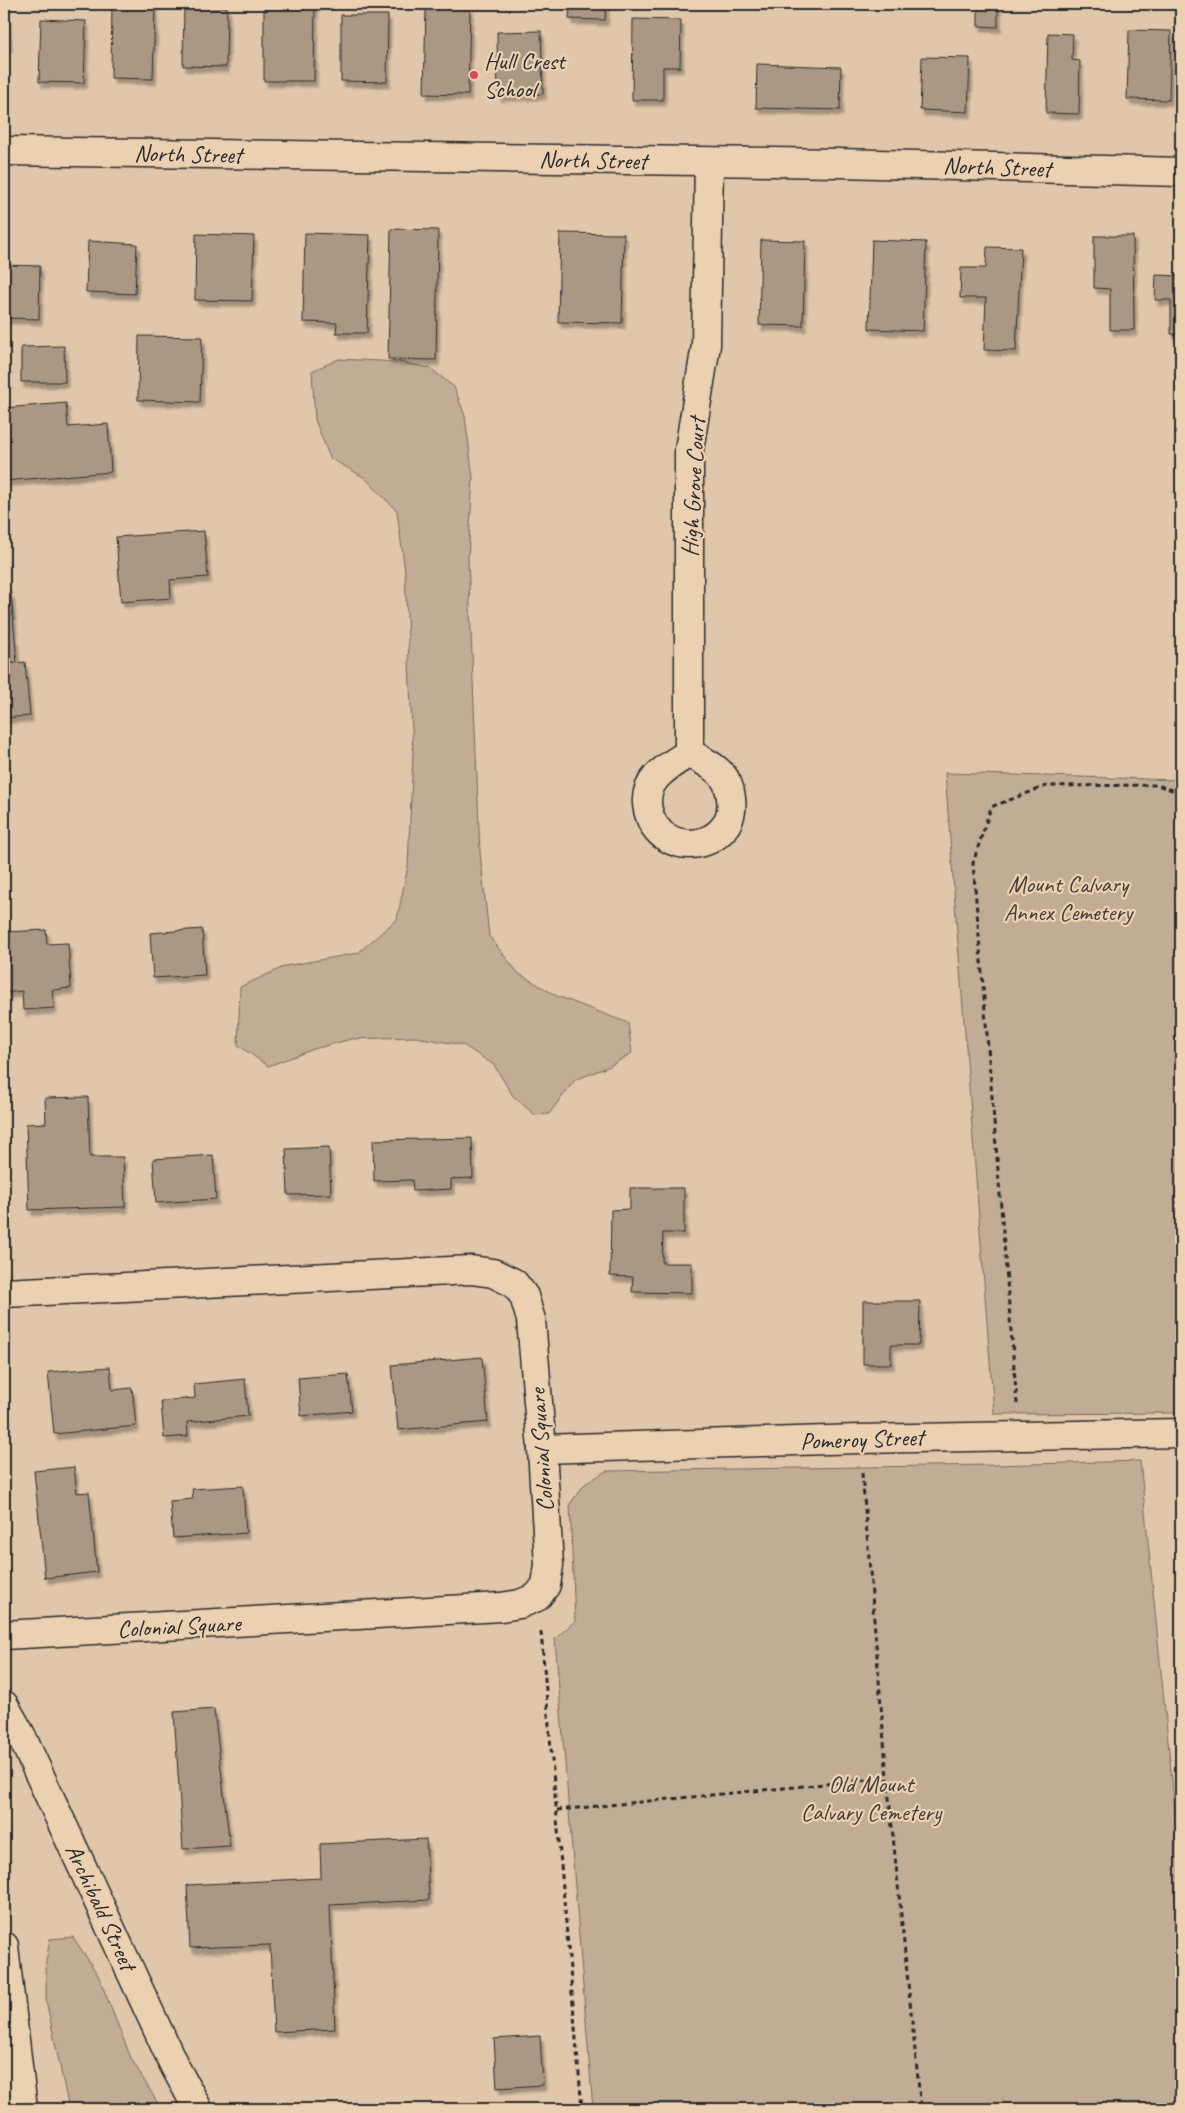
<svg xmlns="http://www.w3.org/2000/svg" width="1185" height="2113" font-family="Caveat,sans-serif">
<defs>
<filter id="shadow"><feDropShadow dx="3" dy="5.5" stdDeviation="1" flood-color="#0004"/></filter>
</defs>
<rect width="100%" height="100%" fill="#e0c6aa"/>
<filter id="ink" filterUnits="userSpaceOnUse"><feTurbulence type="fractalNoise" baseFrequency=".02" numOctaves="2"/><feDisplacementMap in="SourceGraphic" scale="10" xChannelSelector="R" yChannelSelector="G"/><feConvolveMatrix kernelMatrix="1 2 1 2 8 2 1 2 1" color-interpolation-filters="sRGB"/></filter>
<g filter="url(#ink)">
<!-- green -->
<g fill="#c1ac95" stroke="#766c60">
<path d="M339,359l60,3 31,6 24,19 11,29 8,62 -5,80 12,294 9,84 29,37 39,23 71,27 4,30 -22,13 -35,14 -26,34 -14,1 -22,-19 -19,-31 -31,-20 -48,-8 -64,2 -37,10 -46,17 -30,-21 2,-58 46,-21 72,-13 39,-34 11,-53 5,-113 -8,-181 -8,-61 -32,-33 -35,-20 -15,-38 -3,-49z"/>
<path d="M945,773l236,7v633l-187,1z"/>
<path d="M1140,1461l41,410v238h-588l-38,-470 20,-18 -5,-117 15,-20 21,-13 389,-6z"/>
<path d="M73,1937l25,38 33,83 30,51h-92l-23,-109v-38l4,-23z"/>
</g>
<!-- building -->
<g fill="#ab9884" stroke="#2b2b2b" filter="url(#shadow)">
<path d="M112,4h43l-2,75 -42,-1z"/>
<path d="M264,4l51,1 -1,76h-50z"/>
<path d="M570,4h36l-1,16 -36,-1z"/>
<path d="M978,4h20v23l-20,-1z"/>
<path d="M184,6l43,1 -1,60 -43,-1z"/>
<path d="M426,6l44,1 -2,88 -44,-1z"/>
<path d="M341,15h47l-1,67 -46,-1z"/>
<path d="M4,18h3l2,28 -5,1z"/>
<path d="M41,19l45,2 -2,62 -45,-1z"/>
<path d="M633,19l48,1 -1,47h-17v33h-31z"/>
<path d="M1129,30l42,1 -2,69 -42,-1z"/>
<path d="M541,31l2,63 -45,2 -1,-64z"/>
<path d="M1048,33l25,1 -1,26 8,1 -1,53 -33,-1z"/>
<path d="M922,57l48,1 -2,54 -48,-2z"/>
<path d="M757,64l84,3 -1,43 -84,-2z"/>
<path d="M391,229l47,1 -2,130 -48,-1z"/>
<path d="M305,233l65,2 -3,98h-31l1,-10 -34,-1z"/>
<path d="M560,233l64,1 -2,89 -64,-1z"/>
<path d="M196,234l58,2 -2,65 -57,-1z"/>
<path d="M1094,236h39l1,94h-24v-41l-16,-1z"/>
<path d="M761,240l44,1 -2,85 -44,-1z"/>
<path d="M872,240l54,2 -3,89 -54,-2z"/>
<path d="M88,241l49,3 -2,50 -49,-2z"/>
<path d="M987,247l34,1 -5,103 -32,-1 2,-52h-26l1,-30h25z"/>
<path d="M4,265l36,1 -1,53 -35,-1z"/>
<path d="M1156,275l25,1v58h-10v-34h-16z"/>
<path d="M139,336l63,1 -2,65 -62,-2z"/>
<path d="M64,346l1,36h-44v-35z"/>
<path d="M66,403l2,24 40,-3 3,48 -107,9v-73z"/>
<path d="M204,531l4,46 -38,3 1,18 -50,4 -5,-65z"/>
<path d="M11,593l6,70 -13,1v-70z"/>
<path d="M25,662l5,54 -26,2v-54z"/>
<path d="M202,929l3,46 -52,3 -3,-45z"/>
<path d="M46,930l1,14 21,-1 3,45 -19,2 2,18 -31,2 -1,-19 -18,2v-41h3l-2,-20z"/>
<path d="M88,1097l2,60h33l2,50 -96,3 -3,-86 20,-1 -1,-25z"/>
<path d="M472,1138l1,40 -22,1v10l-38,2 -1,-11 -38,1 -1,-41z"/>
<path d="M329,1147l2,47 -43,1 -2,-46z"/>
<path d="M213,1155l3,44 -60,4 -3,-44z"/>
<path d="M630,1188h54v45h-21l-1,30h30v30l-60,-1 1,-15 -23,-1 1,-66 19,-1z"/>
<path d="M863,1301h57l-1,44h-28v19h-28z"/>
<path d="M482,1357l6,65 -90,8 -6,-65z"/>
<path d="M110,1367l2,23 20,-2 4,38 -82,8 -6,-62z"/>
<path d="M348,1374l4,37 -51,5 -3,-38z"/>
<path d="M245,1379l3,37 -61,6 1,14 -24,2 -3,-37 34,-3 -1,-14z"/>
<path d="M74,1467l3,26 12,-1 8,80 -52,6 -11,-107z"/>
<path d="M243,1486l3,47 -73,5 -3,-37 23,-2 -1,-10z"/>
<path d="M214,1709l16,137 -47,3 -9,-137z"/>
<path d="M426,1839l3,61 -99,5 5,124 -61,3 -4,-87 -80,3 -3,-63 134,-7 -1,-34z"/>
<path d="M540,2036l3,49 -46,3 -3,-49z"/>
</g>
<g fill="none" stroke-linecap="round" stroke-linejoin="round">
<defs>
<g id="street">
<path d="M689,753v-303l17,-105 3,-183"/>
<path d="M689,753c11,6 24,12 32,21 7,7 9,15 10,24 7,52 -71,65 -83,12 -7,-30 20,-44 41,-57z"/>
<path d="M4,1293l467,-23 22,3 21,10 10,13 7,24 11,129 7,116 -3,20 -9,12 -17,7 -19,3 -497,28"/>
<path d="M542,1449l317,-10 322,-6"/>
<path d="M4,1705l17,30 153,330 24,44"/>
</g>
<g id="secondary">
<path d="M4,151l835,12 342,9"/>
<path d="M4,1946l19,163"/>
</g>
</defs>
<!-- street casing -->
<use href="#street" stroke="#2b2b2b" stroke-width="31"/>
<!-- secondary casing -->
<use href="#secondary" stroke="#2b2b2b" stroke-width="31"/>
<!-- path -->
<g stroke="#2b2b2b" stroke-width="3" stroke-dasharray="5 4" stroke-linecap="butt">
<path d="M1017,1404l-44,-541 18,-56 55,-21 111,-1 24,8"/>
<path d="M862,1473l25,305 34,331"/>
<path d="M541,1632l41,477"/>
<path d="M557,1810l330,-32"/>
</g>
<!-- street -->
<use href="#street" stroke="#ebd0b2" stroke-width="28"/>
<!-- secondary -->
<use href="#secondary" stroke="#ebd0b2" stroke-width="28"/>
</g>
</g>
<!-- markers -->
<circle fill="#d1495b" stroke="#ebd0b2" stroke-width="2" cx="474" cy="75" r="5"/>
<g text-anchor="middle" stroke-width="4.5" stroke-linejoin="round" paint-order="stroke">
<!-- poi labels -->
<g font-size="24" fill="#2b2b2b" stroke="#ebd0b2" text-anchor="start">
<text x="484" y="69">Hull Crest<tspan x="484" dy="28">School</tspan></text>
</g>
<!-- street labels -->
<g font-size="24" fill="#2b2b2b" stroke="#ebd0b2">
<text transform="translate(188 154) rotate(1)" y="8">North Street</text>
<text transform="translate(593 160) rotate(1)" y="8">North Street</text>
<text transform="translate(997 167) rotate(2)" y="8">North Street</text>
<text transform="translate(693 487) rotate(-87)" y="8">High Grove Court</text>
<text transform="translate(862 1439) rotate(-2)" y="8">Pomeroy Street</text>
<text transform="translate(541 1450) rotate(-94)" y="8">Colonial Square</text>
<text transform="translate(179 1626) rotate(-3)" y="8">Colonial Square</text>
<text transform="translate(101 1907) rotate(65)" y="8">Archibald Street</text>
</g>
<!-- park labels -->
<g font-size="24" fill="#423e3b" stroke="#ebd0b2">
<text x="1068" y="892">Mount Calvary<tspan x="1068" dy="28">Annex Cemetery</tspan></text>
<text x="871" y="1792">Old Mount<tspan x="871" dy="28">Calvary Cemetery</tspan></text>
</g>
</g>
<!-- margin -->
<rect width="1185" height="2113" fill="none" stroke="#ebd0b2" stroke-width="20"/>
<rect x="10" y="10" width="1165" height="2093" fill="none" stroke="#2b2b2b" stroke-width="2" filter="url(#ink)"/>
</svg>
